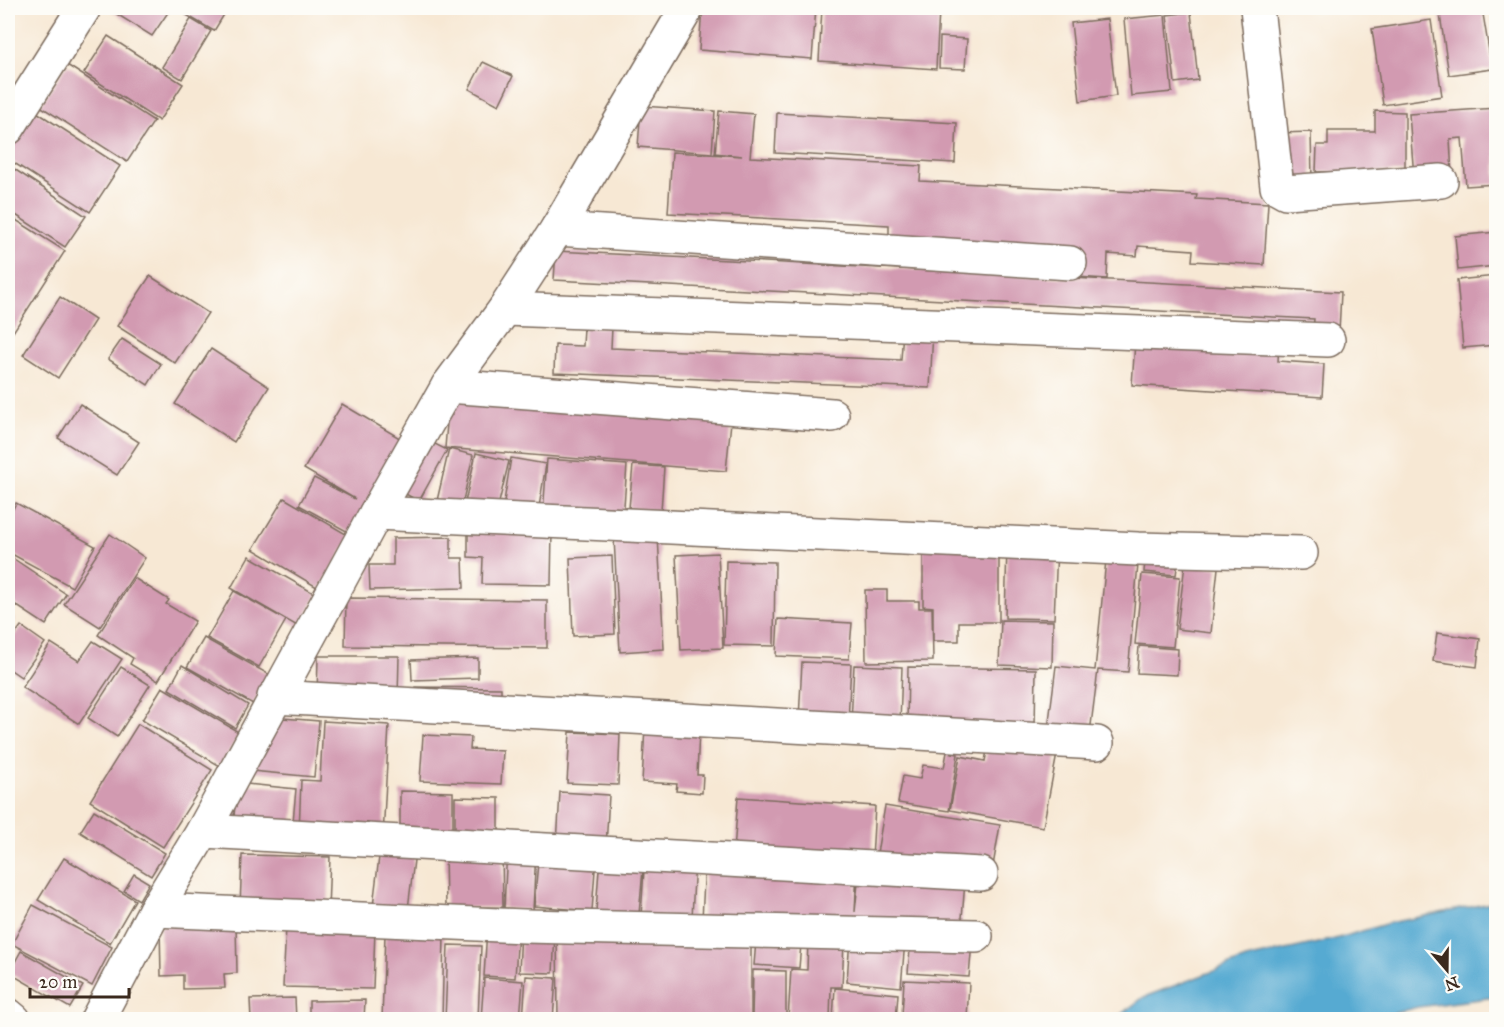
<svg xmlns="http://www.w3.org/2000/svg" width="1504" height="1027" font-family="'IM FELL Great Primer',serif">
<rect width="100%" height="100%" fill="#fdfcf7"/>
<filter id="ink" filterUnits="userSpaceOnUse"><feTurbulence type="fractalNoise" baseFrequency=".0167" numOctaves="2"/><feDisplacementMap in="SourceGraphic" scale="12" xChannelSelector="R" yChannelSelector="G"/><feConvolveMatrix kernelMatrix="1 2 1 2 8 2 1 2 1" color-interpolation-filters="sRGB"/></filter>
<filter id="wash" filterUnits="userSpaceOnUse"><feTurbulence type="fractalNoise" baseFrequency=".008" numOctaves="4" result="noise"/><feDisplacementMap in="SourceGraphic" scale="24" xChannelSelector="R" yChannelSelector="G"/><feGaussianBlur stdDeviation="1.35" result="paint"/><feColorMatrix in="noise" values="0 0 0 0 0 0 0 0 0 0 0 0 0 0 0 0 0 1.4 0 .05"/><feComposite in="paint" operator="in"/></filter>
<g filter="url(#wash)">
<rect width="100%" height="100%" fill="#f7e8d4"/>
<!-- water -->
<path fill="#56aad2" stroke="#486a78" stroke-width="1.5" d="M1496,902v95l-78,10 -51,13 -252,-1 29,-22 102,-38 89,-20 54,-16z"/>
<g id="blocks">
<!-- building -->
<g fill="#d29ab1">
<path d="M107,8h64l-19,28z"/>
<path d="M186,8h42l-14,23 -31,-18z"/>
<path d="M702,8h114l-4,51 -113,-9z"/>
<path d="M822,8h77l40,2 -3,59 -117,-8z"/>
<path d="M1439,8h43l10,61 -43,6z"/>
<path d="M1191,12l7,68 -23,3 -8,-68z"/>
<path d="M1165,15l7,77 -41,4 -7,-77z"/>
<path d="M191,19l20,12 -29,48 -20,-12z"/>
<path d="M1107,19l9,77 -36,5 -9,-78z"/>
<path d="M1431,20l11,76 -59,9 -11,-76z"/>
<path d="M108,36l75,48 -24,37 -75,-48z"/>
<path d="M940,37l27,2 -2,30 -26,-1z"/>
<path d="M483,62l30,14 -14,29 -30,-16z"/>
<path d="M67,65l87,56 -27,41 -87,-56z"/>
<path d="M641,106l74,5 -3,42 -74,-6z"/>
<path d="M1496,108v76l-30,2 -4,-48 -12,1 2,36 -38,2 -5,-63z"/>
<path d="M32,109l88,57 -30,46 -82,-53v-14z"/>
<path d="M719,111l35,3 -4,43 171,9 -1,15 277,14 -1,4 72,4 -4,62 -72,-4 1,-11 -55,-4 -1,10 -29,-2 -1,25 -30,-2 -188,-35v-17l-221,-12 4,-61 70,4 -27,-3z"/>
<path d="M1375,111l30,1v60h-89l1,-27h11v-14h47z"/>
<path d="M777,113l180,10 -2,40 -180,-10z"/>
<path d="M1311,132l1,48 -32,1 -1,-48z"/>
<path d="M8,165l78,51 -21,31 -57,-37z"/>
<path d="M8,215l57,36 -57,89z"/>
<path d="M1496,232v34l-38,4 -3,-34z"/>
<path d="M556,251l785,41 -2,41 -26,-1 1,-13 -760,-39z"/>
<path d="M150,276l58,37 -33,50 -58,-37z"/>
<path d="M1496,276v69l-33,3 -6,-68z"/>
<path d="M60,297l35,23 -37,58 -35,-23z"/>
<path d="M584,327l28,1 -1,20 290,12 2,-30 30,1 -3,57 -376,-15 1,-28 28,1z"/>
<path d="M122,339l39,25 -13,21 -40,-26z"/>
<path d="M1135,342l144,1 -1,18 46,3 -2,33 -190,-12z"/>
<path d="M211,349l58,38 -35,55 -59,-38z"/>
<path d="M449,399l282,23 -5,49 -281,-23z"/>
<path d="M80,404l59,38 -22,33 -59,-37z"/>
<path d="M342,404l61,36 -53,93 -51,-28 15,-27 41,21 -51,-30z"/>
<path d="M421,437l26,13 -28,51 -25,-13z"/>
<path d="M449,449l24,6 -12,55 -25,-5z"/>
<path d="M476,453l33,8 -13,54 -32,-8z"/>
<path d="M511,458l35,6 -8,49 -35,-5z"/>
<path d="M547,459l80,6 -4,55 -80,-6z"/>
<path d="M633,465l31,2 -3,44 -32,-3z"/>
<path d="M284,498l67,39 -31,52 -67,-40z"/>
<path d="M16,503l79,43 -23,41 -64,-35v-33z"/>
<path d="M468,528l84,2 -1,55 -69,-1 1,-26 -15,-1z"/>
<path d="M110,534l35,24 -45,69 -36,-23z"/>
<path d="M658,536l6,113 -44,3 -6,-114z"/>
<path d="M451,537v21h12l1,30 -94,2 -1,-25h24v-27z"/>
<path d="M923,541l76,7v74h-40v19h-26v-34l-10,-1z"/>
<path d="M1007,546l50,2 -3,71 -49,-1z"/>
<path d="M1107,550l32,4 -11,118 -30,-2 -8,63 -42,-4 8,-63 39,4z"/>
<path d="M1146,551l33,3 -3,21 -32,-3z"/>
<path d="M718,553l5,95 -42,2 -5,-95z"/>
<path d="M8,555l58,39 -20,31 -38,-25z"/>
<path d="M249,556l68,39 -18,32 -68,-39z"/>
<path d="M612,556l3,78 -42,2 -3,-78z"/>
<path d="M726,561l49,1 -1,84 -50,-1z"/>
<path d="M1185,564l33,4 -7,65 -34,-4z"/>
<path d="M1142,574l38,3 -7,70 -38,-3z"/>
<path d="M134,578l35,22 -3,4 29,17 -37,60 -28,-17 3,-6 -35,-23z"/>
<path d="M865,590h22v11h32v7h13l1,53 -67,1z"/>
<path d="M234,591l52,29 -27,47 -52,-29z"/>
<path d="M346,598l201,2v48l-202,-2z"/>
<path d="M8,613l7,6 -7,10z"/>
<path d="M778,619l74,4 -3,36 -73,-3z"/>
<path d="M1001,620l52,1 -1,46 -53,-2z"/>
<path d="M21,626l24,17 -24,34 -13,-9v-24z"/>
<path d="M1437,633l43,6 -3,28 -44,-6z"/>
<path d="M204,638l66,37 -17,29 -66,-37z"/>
<path d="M93,641l29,18 -43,65 -57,-37 29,-44 28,18z"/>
<path d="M1139,646l39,3 -1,26 -40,-2z"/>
<path d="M318,656h81l-1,42h-81z"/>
<path d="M478,658v20l-66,2 -1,-20z"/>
<path d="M802,662l49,2 -3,58 -49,-3z"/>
<path d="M182,665l66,40 -13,23 -66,-39z"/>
<path d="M854,665l48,2 -2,57 -49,-2z"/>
<path d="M121,667l29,18 -33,52 -29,-19z"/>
<path d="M908,667l128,2 -1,58 -128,-1z"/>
<path d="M162,687l78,46 -20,33 -78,-46z"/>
<path d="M415,687l86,1v19l-87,-2z"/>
<path d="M270,717l49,4 -5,56 -62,-6z"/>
<path d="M323,721l66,4 -6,112 -84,-4 2,-53 19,1z"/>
<path d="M138,724l74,46 -49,77 -73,-46z"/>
<path d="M645,727l54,3 -2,45h6l-1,18 -26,-2 1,-7 -35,-2z"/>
<path d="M570,732l50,2 -2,51 -51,-2z"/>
<path d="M423,735l48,2 -1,12 33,2 -2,33 -81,-3z"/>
<path d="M989,741l68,13 -14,73 -93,-17 10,-54 25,5z"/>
<path d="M947,752l11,2 -9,57 -51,-8 5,-27 17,3 3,-14 21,3z"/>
<path d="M237,783l59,6 -4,44 -59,-5z"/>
<path d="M400,791l53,1v47h-53z"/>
<path d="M560,792l49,3 -3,52 -49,-3z"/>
<path d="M455,797l44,1v40h-44z"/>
<path d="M738,797l137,9 -3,53 -138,-8z"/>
<path d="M885,806l115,19 -8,47 -115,-19z"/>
<path d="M94,810l71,43 -14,23 -71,-44z"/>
<path d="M507,848l29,2 -3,60 -29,-2z"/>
<path d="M380,849l35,3 -7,57 -35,-3z"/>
<path d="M502,849l1,58 -57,1 -1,-58z"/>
<path d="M539,852l57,4 -4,55 -58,-5z"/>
<path d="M242,855l88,2 -2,53 -88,-3z"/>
<path d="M600,855l44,3 -5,56 -43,-3z"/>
<path d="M645,855l50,3 -3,60 -51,-2z"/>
<path d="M64,858l71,42 -25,43 -72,-43z"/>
<path d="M705,862l152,7 -2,43 4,-38 106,8 -4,48 -259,-11z"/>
<path d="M134,874l15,9 -10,17 -15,-9z"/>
<path d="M33,905l79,42 -20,39 -80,-42z"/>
<path d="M236,923l1,50 -13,1 1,14 -42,1v-14l-22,1 -1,-50z"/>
<path d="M286,927l89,2 -2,60 -90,-2z"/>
<path d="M487,929l31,2 -3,47 -31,-2z"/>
<path d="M521,930l34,3 -2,40 -34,-1z"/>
<path d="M557,932l194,6v82h-193z"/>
<path d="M385,934l59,1 -2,85h-60z"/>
<path d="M850,937l55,4 -4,46 -54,-5z"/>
<path d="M911,938l61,4 -3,35 -61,-4z"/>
<path d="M808,940l36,2 -2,45h-11l-1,33h-42l3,-51 16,1z"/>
<path d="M756,941l45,3 -2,24 -45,-3z"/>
<path d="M448,945l33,1 -3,74h-33z"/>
<path d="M21,951l62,35 -13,22 -61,-35z"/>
<path d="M753,970l33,1v49h-34z"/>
<path d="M526,976l30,2 -3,42h-30z"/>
<path d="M484,978l39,3 -3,39 -39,-1z"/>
<path d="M904,980l65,3 -2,36 -65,-3z"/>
<path d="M835,988l63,6 -2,26 -63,-2z"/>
<path d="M295,998l1,22h-45l-1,-21z"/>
<path d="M365,1000l-1,20h-55v-19z"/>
</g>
</g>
</g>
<g filter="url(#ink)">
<use href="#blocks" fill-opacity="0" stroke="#7d6c5e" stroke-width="1.5"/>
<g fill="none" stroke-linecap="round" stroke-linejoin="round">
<defs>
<g id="street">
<path d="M1257,8l20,179 9,5 155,-11"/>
<path d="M8,128l76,-120"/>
<path d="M557,229l513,34"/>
<path d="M505,309l823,31"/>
<path d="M448,386l384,29"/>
<path d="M376,513l762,36 163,4"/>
<path d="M274,697l823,46"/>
<path d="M203,831l778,43"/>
<path d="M155,910l370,16 451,10"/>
<path d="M97,1020l58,-110 48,-79 173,-318 72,-127 57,-77 52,-80 130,-221"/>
</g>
<path id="primary" d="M8,1015l6,5"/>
</defs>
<!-- street casing -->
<use href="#street" stroke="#7d6c5e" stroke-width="36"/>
<!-- primary casing -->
<use href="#primary" stroke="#7d6c5e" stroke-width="36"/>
<!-- street -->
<use href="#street" stroke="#fff" stroke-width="33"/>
<!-- primary -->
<use href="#primary" stroke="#fff" stroke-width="33"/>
</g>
</g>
<!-- margin -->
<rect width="1504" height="1027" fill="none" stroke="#fdfcf7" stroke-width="30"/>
<!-- north arrow -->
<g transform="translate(1447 970) rotate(160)" stroke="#fdfcf7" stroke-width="4.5" paint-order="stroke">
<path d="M0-4.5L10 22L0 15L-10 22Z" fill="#3b2a1e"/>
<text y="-9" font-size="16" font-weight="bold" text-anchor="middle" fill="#3b2a1e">N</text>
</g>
<!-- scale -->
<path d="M30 988v9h99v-9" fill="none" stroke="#3b2a1e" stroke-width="3"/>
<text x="39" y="988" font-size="18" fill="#3b2a1e" stroke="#fdfcf7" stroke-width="4.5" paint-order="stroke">20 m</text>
</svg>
